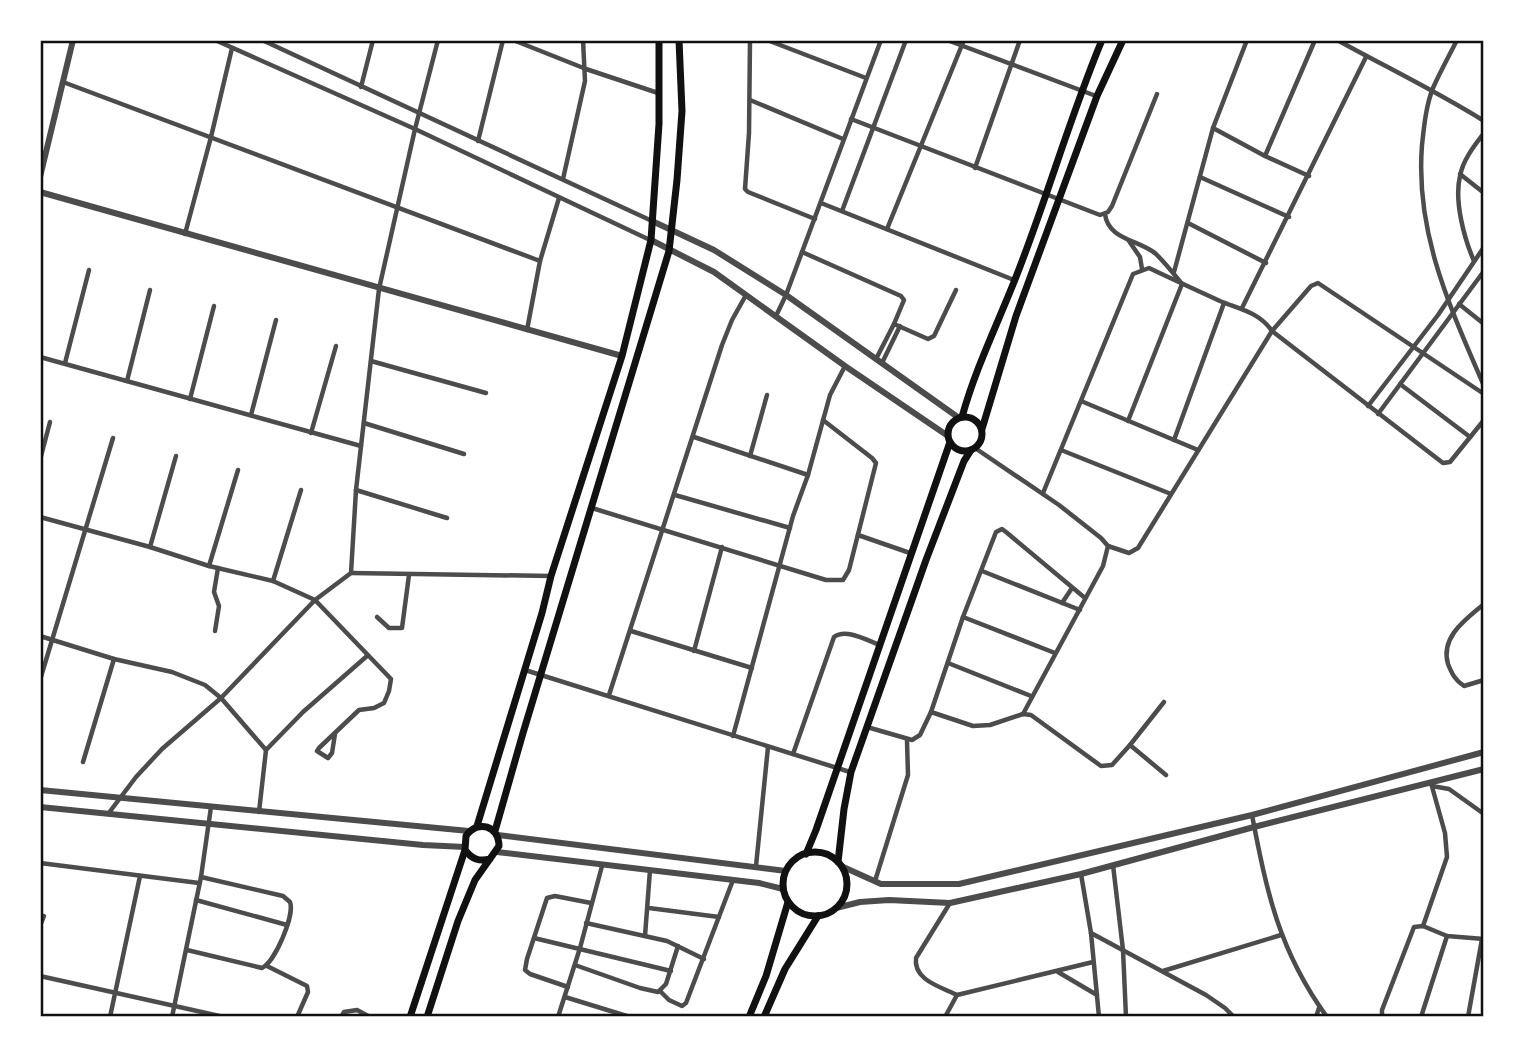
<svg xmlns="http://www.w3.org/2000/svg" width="1524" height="1057" font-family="Cabin,sans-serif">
<rect width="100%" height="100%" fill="#fff"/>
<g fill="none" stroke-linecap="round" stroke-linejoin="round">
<!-- minor -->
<g stroke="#4c4c4c" stroke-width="4.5">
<path d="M215,40l200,89 235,111"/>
<path d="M262,40l390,181"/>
<path d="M513,40l73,29 72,24"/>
<path d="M750,40l-1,93 -4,56 3,3 67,27"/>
<path d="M767,40l99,38"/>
<path d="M947,40l149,56"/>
<path d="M1337,40c49,27 99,51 147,81"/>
<path d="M1457,40c-8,16 -17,32 -24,48 -7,17 -9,39 -11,57 -7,88 28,162 62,241"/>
<path d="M63,82l477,179"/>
<path d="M361,87l12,-47"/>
<path d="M750,100l93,39"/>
<path d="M851,119l249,96 8,-3 4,-6 45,-112"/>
<path d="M1213,128l52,28 44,20"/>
<path d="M478,141l25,-101"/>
<path d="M1265,156l50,-116"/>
<path d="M975,168l45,-128"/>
<path d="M1460,174l24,19"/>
<path d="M1200,177l89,40"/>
<path d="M563,179l22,-98 -2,-41"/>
<path d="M821,203l193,77"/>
<path d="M842,211l64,-171"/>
<path d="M1105,214c3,26 35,26 51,40 9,9 18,20 26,30l-54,137"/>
<path d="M1188,223l78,40"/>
<path d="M887,229l77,-189"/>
<path d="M185,234l26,-97 21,-89"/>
<path d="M1129,241l11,16 2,12"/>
<path d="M802,252l99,44 3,4 -10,24 34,15 6,-3 22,-46"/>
<path d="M1474,261c-10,-23 -20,-60 -14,-85 3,-16 14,-30 24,-43"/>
<path d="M1174,272l39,-144 34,-88"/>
<path d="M1459,304l25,20"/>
<path d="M1242,308l124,-251"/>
<path d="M776,316l10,-21 95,-255"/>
<path d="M527,330l13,-69 19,-63"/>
<path d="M40,357l321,89"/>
<path d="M876,359l18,-35"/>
<path d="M371,361l115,32"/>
<path d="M65,363l24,-93"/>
<path d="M882,363l18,-37"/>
<path d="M127,381l23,-91"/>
<path d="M1400,384l70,53"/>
<path d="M1484,394l-166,-111 -7,3 -39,45 171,132 7,-1 34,-42"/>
<path d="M190,399l24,-93"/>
<path d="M1081,401l117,49"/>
<path d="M1368,406l70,-91 46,-68"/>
<path d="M1378,414l106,-143"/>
<path d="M251,415l25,-95"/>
<path d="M364,423l100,31"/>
<path d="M311,433l25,-87"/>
<path d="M694,437l114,38"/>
<path d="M1174,440l50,-137"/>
<path d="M975,448l84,57 42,33 7,8 -5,20 -80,148"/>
<path d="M1061,450l110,44"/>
<path d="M750,456l17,-61"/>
<path d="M40,460l10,-38"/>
<path d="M356,490l91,28"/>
<path d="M1043,493l90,-219 16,-6c23,11 47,22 71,33 19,8 39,11 52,30l-134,217 -9,5 -21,-7"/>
<path d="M675,495l115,33"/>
<path d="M592,508l234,72h17l6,-10 27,-107 -4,-5 -49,-38"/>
<path d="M40,517l110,30 59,19 64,15 42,19 76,79 -2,12 -5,12 -10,5 -15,2 -40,38 -2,3 11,7 4,-5 3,-19"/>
<path d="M858,535l52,18"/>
<path d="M150,547l26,-91"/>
<path d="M1484,560v6"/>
<path d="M209,566l29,-96"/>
<path d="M982,571l98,39"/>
<path d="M351,573l200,3"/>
<path d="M273,581l28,-91"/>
<path d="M1062,603l10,-15"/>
<path d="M1484,604c-18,15 -44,33 -36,60 4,10 7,16 16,22l20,-6"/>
<path d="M377,617l12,11h13l7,-53"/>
<path d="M963,617l92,36"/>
<path d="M215,631l4,-25 -5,-14 4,-24"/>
<path d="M631,631l121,37"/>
<path d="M40,636l74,23 58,13 33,13 16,13 45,52"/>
<path d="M694,651l28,-104"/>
<path d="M948,663l83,33"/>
<path d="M525,670l325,102"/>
<path d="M40,680l73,-242"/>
<path d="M609,695l113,-350 10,-25 14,-25"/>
<path d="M931,712l32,-95 33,-85 6,-3 4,3 79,66"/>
<path d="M867,727l45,13 8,-5 11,-23 42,14 17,-1 33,-11 8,1 70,51 11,-1 18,-20 36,30"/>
<path d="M733,736l60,-220 15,-41 22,-80 15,-29"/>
<path d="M1130,745l34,-43"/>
<path d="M793,754l41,-117c12,-9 32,3 46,8"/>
<path d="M83,762l31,-103"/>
<path d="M1432,786l17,3 35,25"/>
<path d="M259,812l7,-62 37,-38 64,-56"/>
<path d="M108,814l28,-37 26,-28 59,-51 94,-98 36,-27 5,-83 23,-201 36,-160 23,-89"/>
<path d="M1252,815c15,78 27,136 75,202"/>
<path d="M40,863l159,20"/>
<path d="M1113,865l10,85 3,67"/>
<path d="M756,866l12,-119"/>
<path d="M1081,874l10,59 8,84"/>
<path d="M875,881l33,-106 -1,-34"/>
<path d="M196,900l91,25"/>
<path d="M950,903l-34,55c-3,22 25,29 41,37"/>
<path d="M649,908l70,9"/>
<path d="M586,923l81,18 37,18"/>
<path d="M40,926l4,-10"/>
<path d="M1423,926l24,-69 -2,-24 -14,-50"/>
<path d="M1091,933l115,62 19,13 9,9"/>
<path d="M645,936l5,-66"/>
<path d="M534,938l137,33"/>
<path d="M187,950l75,18c13,-6 33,-53 28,-66l-7,-6 -82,-19"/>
<path d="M575,965l65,23 18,4 8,-8 12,-38"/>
<path d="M267,966l40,20 1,6 -11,25"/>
<path d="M1163,971l118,-36"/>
<path d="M1058,972l39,23"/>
<path d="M40,976l184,41"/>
<path d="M568,987l-38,-13 -5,-4 2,-11 20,-61 8,-2 36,7"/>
<path d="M660,991l9,9 13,6 4,-3 47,-123"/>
<path d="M565,997l65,20"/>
<path d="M110,1017l30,-141"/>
<path d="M172,1017l29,-140 10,-70"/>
<path d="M341,1017l3,-5 13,-2 13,7"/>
<path d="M558,1017l22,-69 22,-82"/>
<path d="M945,1017l12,-22 136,-33"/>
<path d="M1316,1017l3,-9"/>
<path d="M1382,1017v-7l32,-83 9,-1 24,10 37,3"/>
<path d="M1421,1017l26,-81"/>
<path d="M1468,1017l14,-78"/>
</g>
<!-- tertiary -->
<g stroke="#4c4c4c" stroke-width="6">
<path d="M40,177l33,-137"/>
<path d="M40,192l582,164"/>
<path d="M652,221l62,29 72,45 173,123"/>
<path d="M651,240l63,32 131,94 103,70"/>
<path d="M40,790l429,41"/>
<path d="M40,807l383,38 42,2"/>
<path d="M498,835l288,36"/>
<path d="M497,852l262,31 24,6"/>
<path d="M841,866l40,18h78l293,-69 232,-63"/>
<path d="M836,908l24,-6 29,-2 61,3 131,-29 173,-47 230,-58"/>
</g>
<!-- secondary -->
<g stroke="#111" stroke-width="7">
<circle cx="965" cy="434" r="17"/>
<path d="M962,417c13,-47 34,-90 52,-135 32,-80 55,-163 88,-242"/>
<path d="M982,429l34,-113 81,-220 26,-56"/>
<path d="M477,826l65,-213 9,-37 71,-220 29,-116 8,-116v-84"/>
<path d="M495,831l28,-98 146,-482 8,-71 5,-69 -3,-71"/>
<circle cx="815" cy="884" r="32"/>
<path d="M806,854l10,-24 134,-388"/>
<path d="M838,862l6,-53 7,-37 75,-212 38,-99 7,-11"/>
<path d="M410,1017l55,-167"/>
<path d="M427,1017l31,-96 17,-41 24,-34c0,-20 -21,-27 -33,-10l-1,14c7,9 14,12 25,9"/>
<path d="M749,1017l17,-41 22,-74"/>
<path d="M764,1017l21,-48 33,-53"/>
</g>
</g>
<!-- border -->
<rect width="1524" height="1057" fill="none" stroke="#ffffff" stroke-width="84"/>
<rect x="42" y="42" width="1440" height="973" fill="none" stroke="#111" stroke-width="2.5"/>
</svg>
